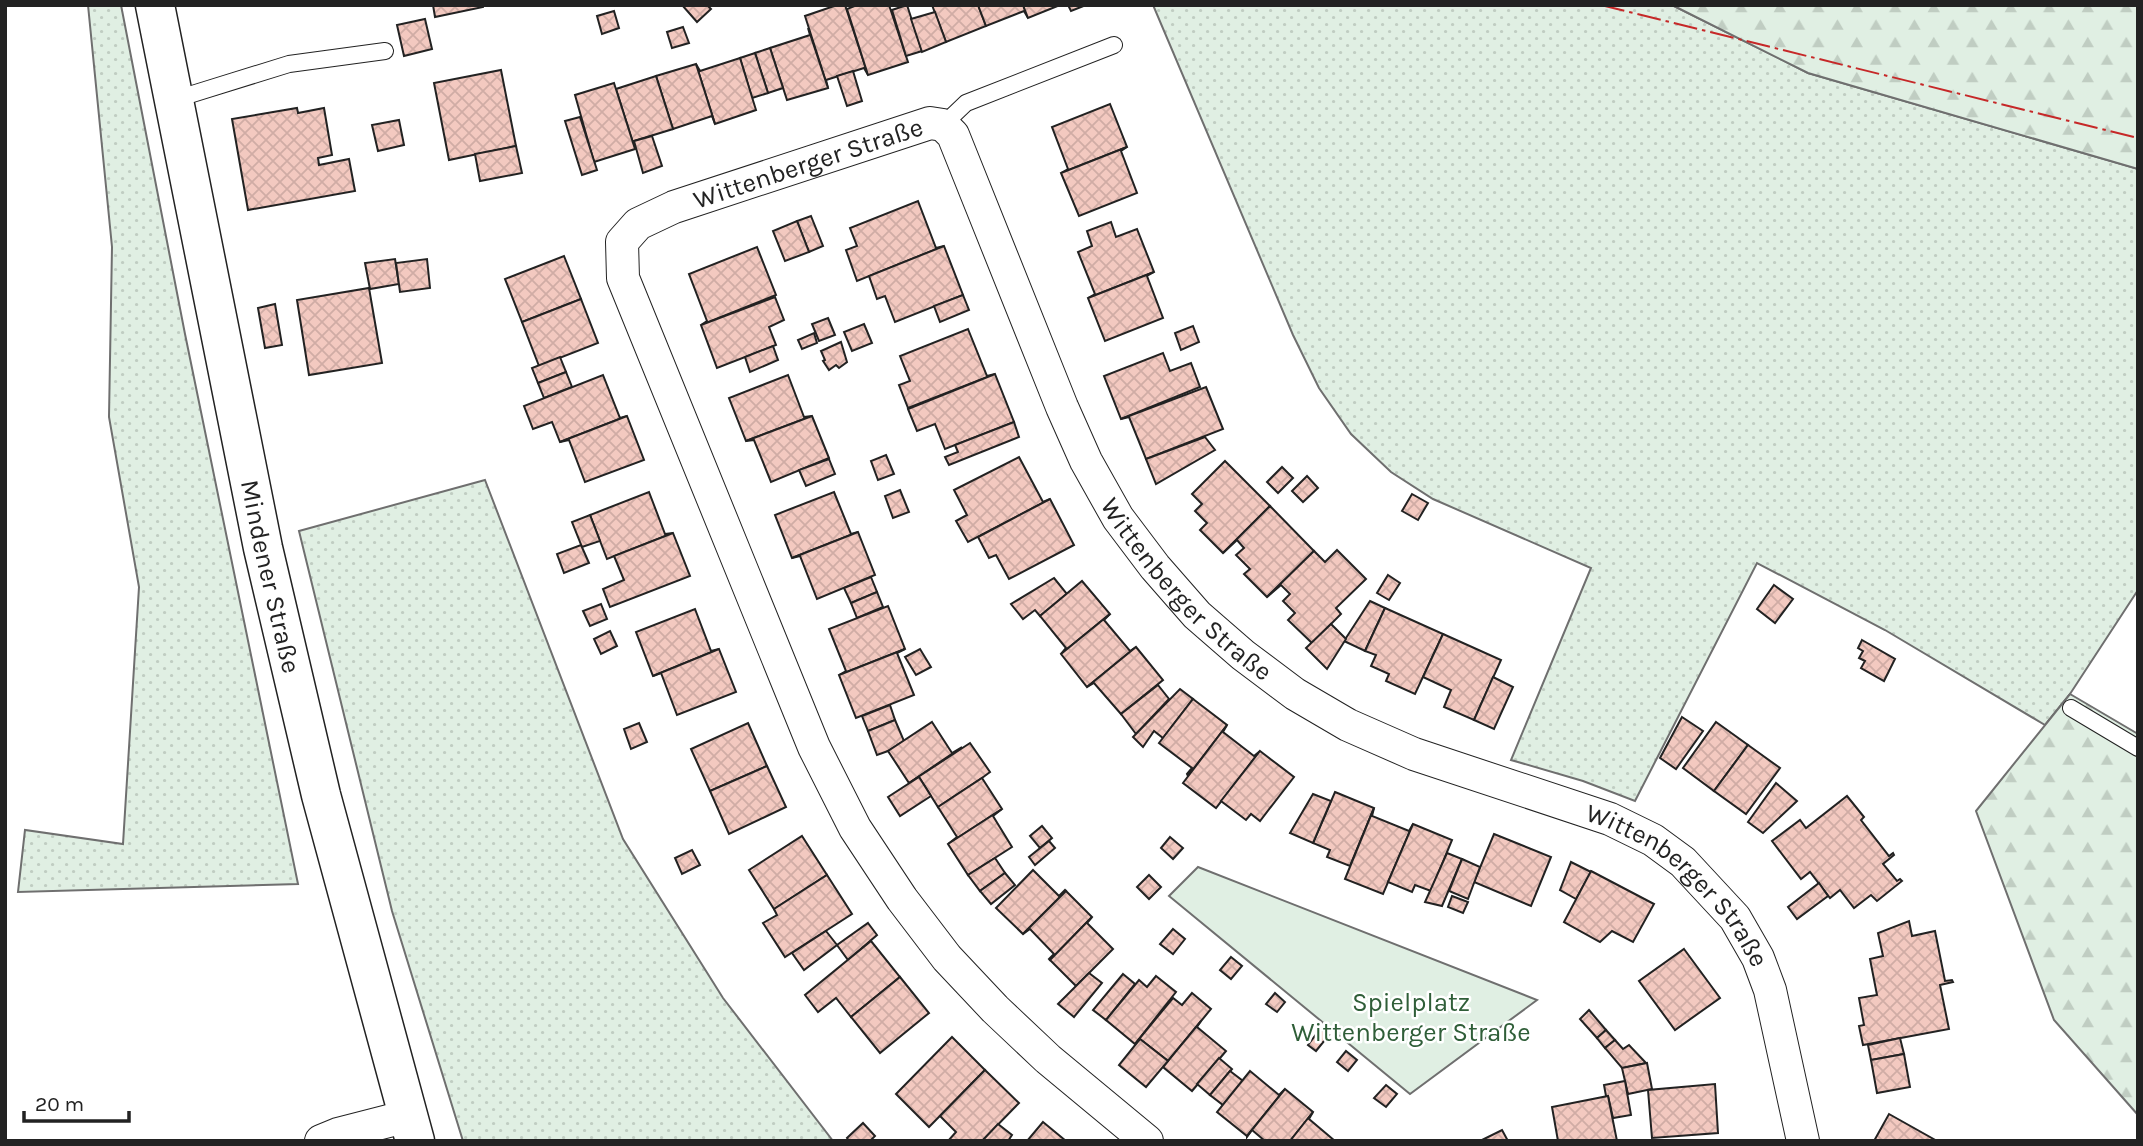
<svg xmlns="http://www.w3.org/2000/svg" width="2143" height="1146" font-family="Karla,sans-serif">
<defs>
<pattern id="grass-dots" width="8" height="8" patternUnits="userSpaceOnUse" patternTransform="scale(1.75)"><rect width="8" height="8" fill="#e0efe3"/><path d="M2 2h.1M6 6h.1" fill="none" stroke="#c0cdc2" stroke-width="1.8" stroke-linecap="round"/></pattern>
<pattern id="forest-firs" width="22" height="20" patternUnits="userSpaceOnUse" patternTransform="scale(1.75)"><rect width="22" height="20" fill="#e0efe3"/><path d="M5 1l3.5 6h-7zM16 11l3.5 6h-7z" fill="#c0cdc2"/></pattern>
<pattern id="building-cross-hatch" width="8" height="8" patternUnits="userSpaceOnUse" patternTransform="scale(1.75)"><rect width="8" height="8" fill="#f3c9c0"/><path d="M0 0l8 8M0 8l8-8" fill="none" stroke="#d0aca5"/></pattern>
</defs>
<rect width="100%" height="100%" fill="#fff"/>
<!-- grass -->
<g fill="url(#grass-dots)" stroke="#6f6f6f" stroke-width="2">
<path d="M88,5h33l64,329 113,550 -280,8 7,-62 98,14 16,-257 -30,-170 3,-170z"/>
<path d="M1153,5h519l136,68 330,96v421l-68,104 -25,31 -160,-95 -128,-67 -122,238 -52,-20 -72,-21 80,-192 -158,-69 -42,-27 -40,-38 -32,-46 -26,-53z"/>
<path d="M485,480l138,359 100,159 110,143h-370l-71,-230 -93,-380z"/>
</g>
<!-- forest -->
<g fill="url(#forest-firs)" stroke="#6f6f6f" stroke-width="2">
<path d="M1672,5h466v164l-330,-96z"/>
<path d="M2070,694l68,40v381l-84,-95 -78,-209z"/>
</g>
<!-- park -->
<path fill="#e0efe3" stroke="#6f6f6f" stroke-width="2" d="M1198,867l339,133 -127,94 -241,-198z"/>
<!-- building -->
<g fill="url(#building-cross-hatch)" stroke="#222" stroke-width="2">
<path d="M433,5h50v2l-48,10z"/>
<path d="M682,5h25l4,4 -14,13z"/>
<path d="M837,5h8l23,70 -4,-7 -38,12 2,8 -23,-72z"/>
<path d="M857,5h32l19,57 -40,13 -21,-66z"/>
<path d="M907,5l15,46 -16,5 -14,-46z"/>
<path d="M932,5h46l8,21 -40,16z"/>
<path d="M978,5h45l5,13 -4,-7 -38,15z"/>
<path d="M1023,5h37l-32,13z"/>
<path d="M1068,5h18l-15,6z"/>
<path d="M614,11l5,17 -17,6 -5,-18z"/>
<path d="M935,12l11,30 -24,10 -11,-33z"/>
<path d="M425,19l7,30 -28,7 -7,-31z"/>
<path d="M683,27l6,16 -17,5 -5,-16z"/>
<path d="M808,28l20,60 -41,12 -17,-52 40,-13z"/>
<path d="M770,48l13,40 -15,5 -13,-40z"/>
<path d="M755,53l13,40 -16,5 -12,-40z"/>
<path d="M740,58l16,52 -41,14 -19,-60 4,7z"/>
<path d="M696,64l19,60 -3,-8 -39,13 -17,-53z"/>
<path d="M501,70l15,76 -67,14 -15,-77z"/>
<path d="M853,71l9,30 -15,5 -10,-30z"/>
<path d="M656,76l17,53 -39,12 1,8 -19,-60z"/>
<path d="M614,83l21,66 -41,13 -19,-67z"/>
<path d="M1110,104l17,43 -66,26 7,-4 -16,-42z"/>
<path d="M297,108l1,5 26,-5 8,47 -14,3 1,7 30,-6 6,32 -107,19 -16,-91z"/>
<path d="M580,117l17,53 -15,5 -17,-54z"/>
<path d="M399,120l5,25 -26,6 -6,-26z"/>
<path d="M652,136l10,30 -19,7 -9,-32z"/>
<path d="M516,146l6,27 -42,8 -5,-27z"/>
<path d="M1127,147l-6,4 16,42 -58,23 -18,-43z"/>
<path d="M918,201l18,47 8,-2 -87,35 -11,-31 11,-4 -7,-18z"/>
<path d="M811,216l12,30 -14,6 -12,-31z"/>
<path d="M797,221l12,31 -24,9 -12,-30z"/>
<path d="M1111,222l5,15 21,-8 17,43 -66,26 7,-4 -17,-42 14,-6 -5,-15z"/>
<path d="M944,246l19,49 -68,27 -10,-26 -8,3 -8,-23z"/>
<path d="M757,247l19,48 -75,30 6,-4 -18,-47z"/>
<path d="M564,256l17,43 -59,23 -17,-43z"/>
<path d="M395,259l4,25 -29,5 -5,-26z"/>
<path d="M427,259l3,29 -30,4 -4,-29z"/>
<path d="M1154,272l-7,4 16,42 -58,23 -17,-43z"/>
<path d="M369,288l13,75 -73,12 -12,-75z"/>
<path d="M963,295l6,15 -29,12 -6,-16z"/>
<path d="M775,297l9,23 -15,7 7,18 -59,23 -16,-43z"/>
<path d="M581,299l17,44 -59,23 -17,-44z"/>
<path d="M275,304l7,41 -17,3 -7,-40z"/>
<path d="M828,318l7,17 -16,6 -7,-17z"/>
<path d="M864,324l8,19 -20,8 -8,-19z"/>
<path d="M1193,326l6,16 -18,8 -6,-17z"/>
<path d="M968,329l19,47 8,-2 -87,34 -9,-23 11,-4 -10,-25z"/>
<path d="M814,333l3,10 -15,6 -4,-9z"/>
<path d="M841,342l6,20 -8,6 -3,-3 -7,5 -6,-9 2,-1 -4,-9z"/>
<path d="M773,346l5,14 -28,12 -5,-15z"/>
<path d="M1163,353l7,18 21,-8 9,24 -79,32 -17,-43z"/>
<path d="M560,357l6,15 -28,11 -6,-15z"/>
<path d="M566,372l6,15 -28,11 -6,-15z"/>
<path d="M995,374l19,48 -69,27 -10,-25 -18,7 -9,-22z"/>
<path d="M603,375l17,43 7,-2 -67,26 -8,-20 -19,7 -9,-23z"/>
<path d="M788,375l16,42 8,-1 -66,25 -17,-43z"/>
<path d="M1206,387l17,42 -77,30 -17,-42 -8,2z"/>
<path d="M627,416l17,44 -59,22 -16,-42 -9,2z"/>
<path d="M812,416l17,42 -58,24 -17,-42 -8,1z"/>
<path d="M1014,422l5,15 -70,28 -4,-8 13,-5 -3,-7z"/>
<path d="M1205,437l10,13 -59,34 -10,-25z"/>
<path d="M886,455l8,19 -16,6 -7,-19z"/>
<path d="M1019,457l24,45 7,-3 -82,43 -12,-21 11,-6 -13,-25z"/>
<path d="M829,459l6,15 -29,12 -7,-16z"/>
<path d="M1225,461l45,45 -47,47 -23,-23 7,-7 -12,-12 7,-7 -10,-10z"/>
<path d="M1282,467l11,11 -15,15 -11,-11z"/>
<path d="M1307,476l11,12 -15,14 -11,-11z"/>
<path d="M900,490l9,22 -16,6 -8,-22z"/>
<path d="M649,492l16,42 8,-1 -66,26 -17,-44z"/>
<path d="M834,492l17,42 7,-2 -66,26 -17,-43z"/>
<path d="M1412,494l16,9 -10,17 -16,-9z"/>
<path d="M1050,499l24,46 -65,34 -13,-24 -7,3 -11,-21z"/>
<path d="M1270,506l44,45 -47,46 -23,-23 6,-5 -14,-14 8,-7 -7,-8 -14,13z"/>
<path d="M590,515l10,26 -18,6 -10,-25z"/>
<path d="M858,532l17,43 -58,24 -17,-43 -8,2z"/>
<path d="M673,533l17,43 -80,31 -7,-18 21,-9 -10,-24z"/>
<path d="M581,545l8,18 -25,10 -7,-19z"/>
<path d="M1337,550l29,29 -30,29 5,6 -29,29 -24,-23 7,-7 -12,-12 7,-7 -9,-9 -14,12 47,-46 11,11z"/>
<path d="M1388,575l12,8 -11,17 -12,-7z"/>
<path d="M871,577l6,15 -26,11 -7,-15z"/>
<path d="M1054,578l13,16 -27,22 -5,-6 -12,9 -12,-15z"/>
<path d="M1082,581l28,33 -49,40 5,-6 -26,-32z"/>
<path d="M1774,585l19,14 -18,24 -18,-14z"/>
<path d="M877,592l6,15 -26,11 -6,-15z"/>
<path d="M1370,601l15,7 -20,43 -21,-10z"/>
<path d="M601,604l6,15 -17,7 -7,-15z"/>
<path d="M888,606l17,43 -66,26 7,-4 -17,-42z"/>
<path d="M1385,608l58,26 -28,60 -29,-13 3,-7 -18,-8 5,-11 -11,-4z"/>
<path d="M695,609l16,42 8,-2 -66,27 -17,-44z"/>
<path d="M1110,614l-6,6 26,31 6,-4 -49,40 -26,-33z"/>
<path d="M1331,624l15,15 -19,30 -21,-21z"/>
<path d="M610,631l7,15 -16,8 -7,-15z"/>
<path d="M1443,634l58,26 -27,60 -30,-13 7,-17 -28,-13z"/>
<path d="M1862,640l33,19 -11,22 -23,-13 4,-7 -6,-3 4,-7 -5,-3z"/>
<path d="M1136,647l27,33 -42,34 -27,-31 -7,4z"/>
<path d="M719,649l17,43 -59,23 -16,-42 -8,3z"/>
<path d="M905,649l-8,4 17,42 -58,23 -17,-43z"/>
<path d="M920,649l11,18 -15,8 -11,-18z"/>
<path d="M1493,677l20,10 -19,42 -20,-9z"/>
<path d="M1158,685l11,14 -33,35 -15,-20z"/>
<path d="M1180,689l13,10 -30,39 -9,-7 -11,16 -10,-10z"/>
<path d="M1193,699l34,26 -39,51 -1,-2 5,-6 -33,-25z"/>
<path d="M890,705l5,15 -27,11 -6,-15z"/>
<path d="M1682,717l21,14 -27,38 -16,-11z"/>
<path d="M895,720l9,21 -16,10 -11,4 -9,-24z"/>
<path d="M932,722l20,31 10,-6 -53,36 -21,-32z"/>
<path d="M1716,722l32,23 -34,46 -31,-23z"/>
<path d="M639,723l8,19 -16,7 -7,-20z"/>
<path d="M748,723l19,43 -57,25 -19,-42z"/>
<path d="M1227,725l-4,7 31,24 6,-5 -44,57 -33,-25z"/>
<path d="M970,743l20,29 -8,6 -44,29 -19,-30 -10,6z"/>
<path d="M1748,745l32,23 -34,46 -32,-23z"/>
<path d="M1260,751l34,26 -34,44 -9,-7 -5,6 -25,-19z"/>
<path d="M767,766l19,41 -57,27 -19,-43z"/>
<path d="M919,777l12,19 -31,20 -12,-19z"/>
<path d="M982,778l20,31 -54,35 9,-7 -19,-30z"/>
<path d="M1776,783l21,18 -34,32 -15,-11z"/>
<path d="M1335,792l39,16 -24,58 -23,-9 3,-7 -17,-7z"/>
<path d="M1313,794l18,7 -18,42 -23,-10z"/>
<path d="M1847,796l17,21 -3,3 28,36 4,-3 1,2 -11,9 14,17 3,-2 2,2 -25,20 -6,-6 -17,13 -14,-18 -10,8 -20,-26 -9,7 -29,-38 28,-21 6,8z"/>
<path d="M1374,808l-2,8 37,15 4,-7 -30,70 -38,-15z"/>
<path d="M1002,809l-9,7 19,31 -44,28 -20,-31z"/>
<path d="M1413,824l39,16 -21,51 -16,-6 -3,7 -24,-10z"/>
<path d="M1042,826l10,12 -12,10 -10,-12z"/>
<path d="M1494,834l57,23 -20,49 -57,-24z"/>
<path d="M802,836l25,39 -53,34 -25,-39z"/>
<path d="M1170,837l13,11 -10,11 -12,-11z"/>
<path d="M1049,841l6,7 -20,17 -6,-8z"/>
<path d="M692,850l8,15 -18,9 -7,-16z"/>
<path d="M1447,853l15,6 -20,47 -17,-4z"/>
<path d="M995,858l10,15 -25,18 -12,-16z"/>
<path d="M1462,859l18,8 -12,32 -19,-8z"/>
<path d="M1571,862l20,10 -15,27 -16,-9z"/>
<path d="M1033,870l26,26 6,-6 1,1 -43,43 -27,-26z"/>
<path d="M1591,871l63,33 -21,38 -21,-11 -12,11 -36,-20z"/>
<path d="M1005,873l10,12 -24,19 -11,-13z"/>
<path d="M827,875l25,39 -67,43 -22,-34 14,-8 -3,-6z"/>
<path d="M1149,875l12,12 -12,12 -12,-12z"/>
<path d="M1819,883l9,13 -31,23 -9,-12z"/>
<path d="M1066,891l26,26 -42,43 -1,-1 5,-5 -24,-25 -7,5z"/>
<path d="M1452,896l16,6 -5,11 -15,-6z"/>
<path d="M1092,917l-5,6 26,26 -37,37 -26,-26z"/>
<path d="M1909,921l3,15 23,-5 10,50 7,-1 1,2 -13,3 9,44 -86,16 -4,-19 5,-1 -5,-27 18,-3 -7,-36 13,-3 -5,-23z"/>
<path d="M868,923l9,12 -29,25 -11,-15z"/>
<path d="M1173,929l12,10 -12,15 -13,-10z"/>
<path d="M826,931l11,14 -33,25 -12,-17z"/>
<path d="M871,941l29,36 -49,40 -15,-19 -18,14 -13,-17z"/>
<path d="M1684,949l36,49 -45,32 -36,-49z"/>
<path d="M1231,957l11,9 -11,13 -11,-9z"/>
<path d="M1089,973l13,10 -28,34 -16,-13z"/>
<path d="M1123,974l12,10 -29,36 -13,-10z"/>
<path d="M1156,976l20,16 -41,52 -29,-24 33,-40 8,7z"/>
<path d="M900,977l29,36 -49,40 -29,-36z"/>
<path d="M1192,993l19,16 -48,58 5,-6 -28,-22 -5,5 38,-46 9,7z"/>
<path d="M1275,993l10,9 -8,10 -11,-8z"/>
<path d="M1589,1010l17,20 -9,8 -17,-19z"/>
<path d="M1201,1021l-4,6 29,24 -34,40 -29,-24z"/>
<path d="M1320,1029l9,6 -13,16 -8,-6z"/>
<path d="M1606,1030l9,10 -10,8 -8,-10z"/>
<path d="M952,1037l33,33 -56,57 -33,-33z"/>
<path d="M1900,1038l4,16 -33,6 -3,-15z"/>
<path d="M1140,1039l28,22 -22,26 -27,-22z"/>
<path d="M1615,1040l8,9 6,-4 17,18 -24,5 -17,-20z"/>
<path d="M1346,1051l11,9 -9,11 -11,-9z"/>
<path d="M1904,1054l6,33 -33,6 -6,-33z"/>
<path d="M1219,1058l13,11 -22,26 -13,-11z"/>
<path d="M1647,1063l5,26 -24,5 -6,-26z"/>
<path d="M985,1070l34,33 -37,38h-34l8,-9 -16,-16z"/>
<path d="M1230,1071l13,10 -20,24 -13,-10z"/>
<path d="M1250,1071l29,24 6,-6 -38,47 -30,-24z"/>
<path d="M1625,1081l6,34 -18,3 -5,-22h-2l-2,-11z"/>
<path d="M1715,1084l3,49 -66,5 -4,-48z"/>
<path d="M1386,1085l11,9 -11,13 -12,-9z"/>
<path d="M1285,1089l28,23 -23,29h-25l-13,-11 -5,7v-1z"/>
<path d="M1608,1096l9,45h-59l-6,-34z"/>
<path d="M1313,1112l-4,7 26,22h-45z"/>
<path d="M1889,1114l48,27h-63z"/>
<path d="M1043,1122l23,19h-39z"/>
<path d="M863,1123l12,13 -5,5h-21l-2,-3z"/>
<path d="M998,1124l14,11 -4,6h-26z"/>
<path d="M1502,1130l6,11h-28z"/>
</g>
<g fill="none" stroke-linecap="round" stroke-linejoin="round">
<defs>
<g id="service">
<path d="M173,100l116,-36 96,-13"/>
<path d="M943,125l23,-22 148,-58"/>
<path d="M2071,708l67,40"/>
</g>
<g id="minor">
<path d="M321,1141l17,-7 70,-18"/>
<path id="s1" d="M1147,1141l-99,-82 -53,-50 -48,-51 -45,-59 -47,-71 -41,-81 -191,-469 -1,-36 16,-18 36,-17 256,-84 13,2 10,10 109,272 24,54 32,57 37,49 42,48 46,40 52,39 53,31 66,29 196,65 43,21 30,22 52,56 23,40 12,32 33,151"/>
</g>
<g id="primary">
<path id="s2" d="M155,5l108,543 58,247 94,346"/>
</g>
</defs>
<!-- service casing -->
<use href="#service" stroke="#222" stroke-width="18"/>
<!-- minor casing -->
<use href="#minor" stroke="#222" stroke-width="34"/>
<!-- primary casing -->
<use href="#primary" stroke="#222" stroke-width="41"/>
<!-- service -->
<use href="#service" stroke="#fff" stroke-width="16"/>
<!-- minor -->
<use href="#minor" stroke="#fff" stroke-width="32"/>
<!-- primary -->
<use href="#primary" stroke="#fff" stroke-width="38"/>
<!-- power -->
<path stroke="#c62828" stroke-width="2" stroke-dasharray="24 5 3.5 5" stroke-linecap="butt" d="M1601,5l537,133"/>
</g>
<g text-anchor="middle" stroke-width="5" stroke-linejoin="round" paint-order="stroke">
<!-- street labels -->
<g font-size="26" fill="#222" stroke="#fff">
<text dy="9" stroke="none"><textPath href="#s1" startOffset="1269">Wittenberger Straße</textPath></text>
<text dy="9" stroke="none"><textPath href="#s2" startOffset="583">Mindener Straße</textPath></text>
<text dy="9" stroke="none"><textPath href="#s1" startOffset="1941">Wittenberger Straße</textPath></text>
<text dy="9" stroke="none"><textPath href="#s1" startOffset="2529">Wittenberger Straße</textPath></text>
</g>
<!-- park labels -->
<g font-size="26" fill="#2f5e38" stroke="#fff">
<text x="1411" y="1011">Spielplatz<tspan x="1411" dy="30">Wittenberger Straße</tspan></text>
</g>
</g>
<!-- border -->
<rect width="2143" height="1146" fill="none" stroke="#222222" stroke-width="14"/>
<!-- scale -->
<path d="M24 1111v10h105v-10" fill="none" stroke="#222222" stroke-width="3.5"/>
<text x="35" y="1111" font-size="21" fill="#222222" stroke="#ffffff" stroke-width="5" paint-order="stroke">20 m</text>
</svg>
